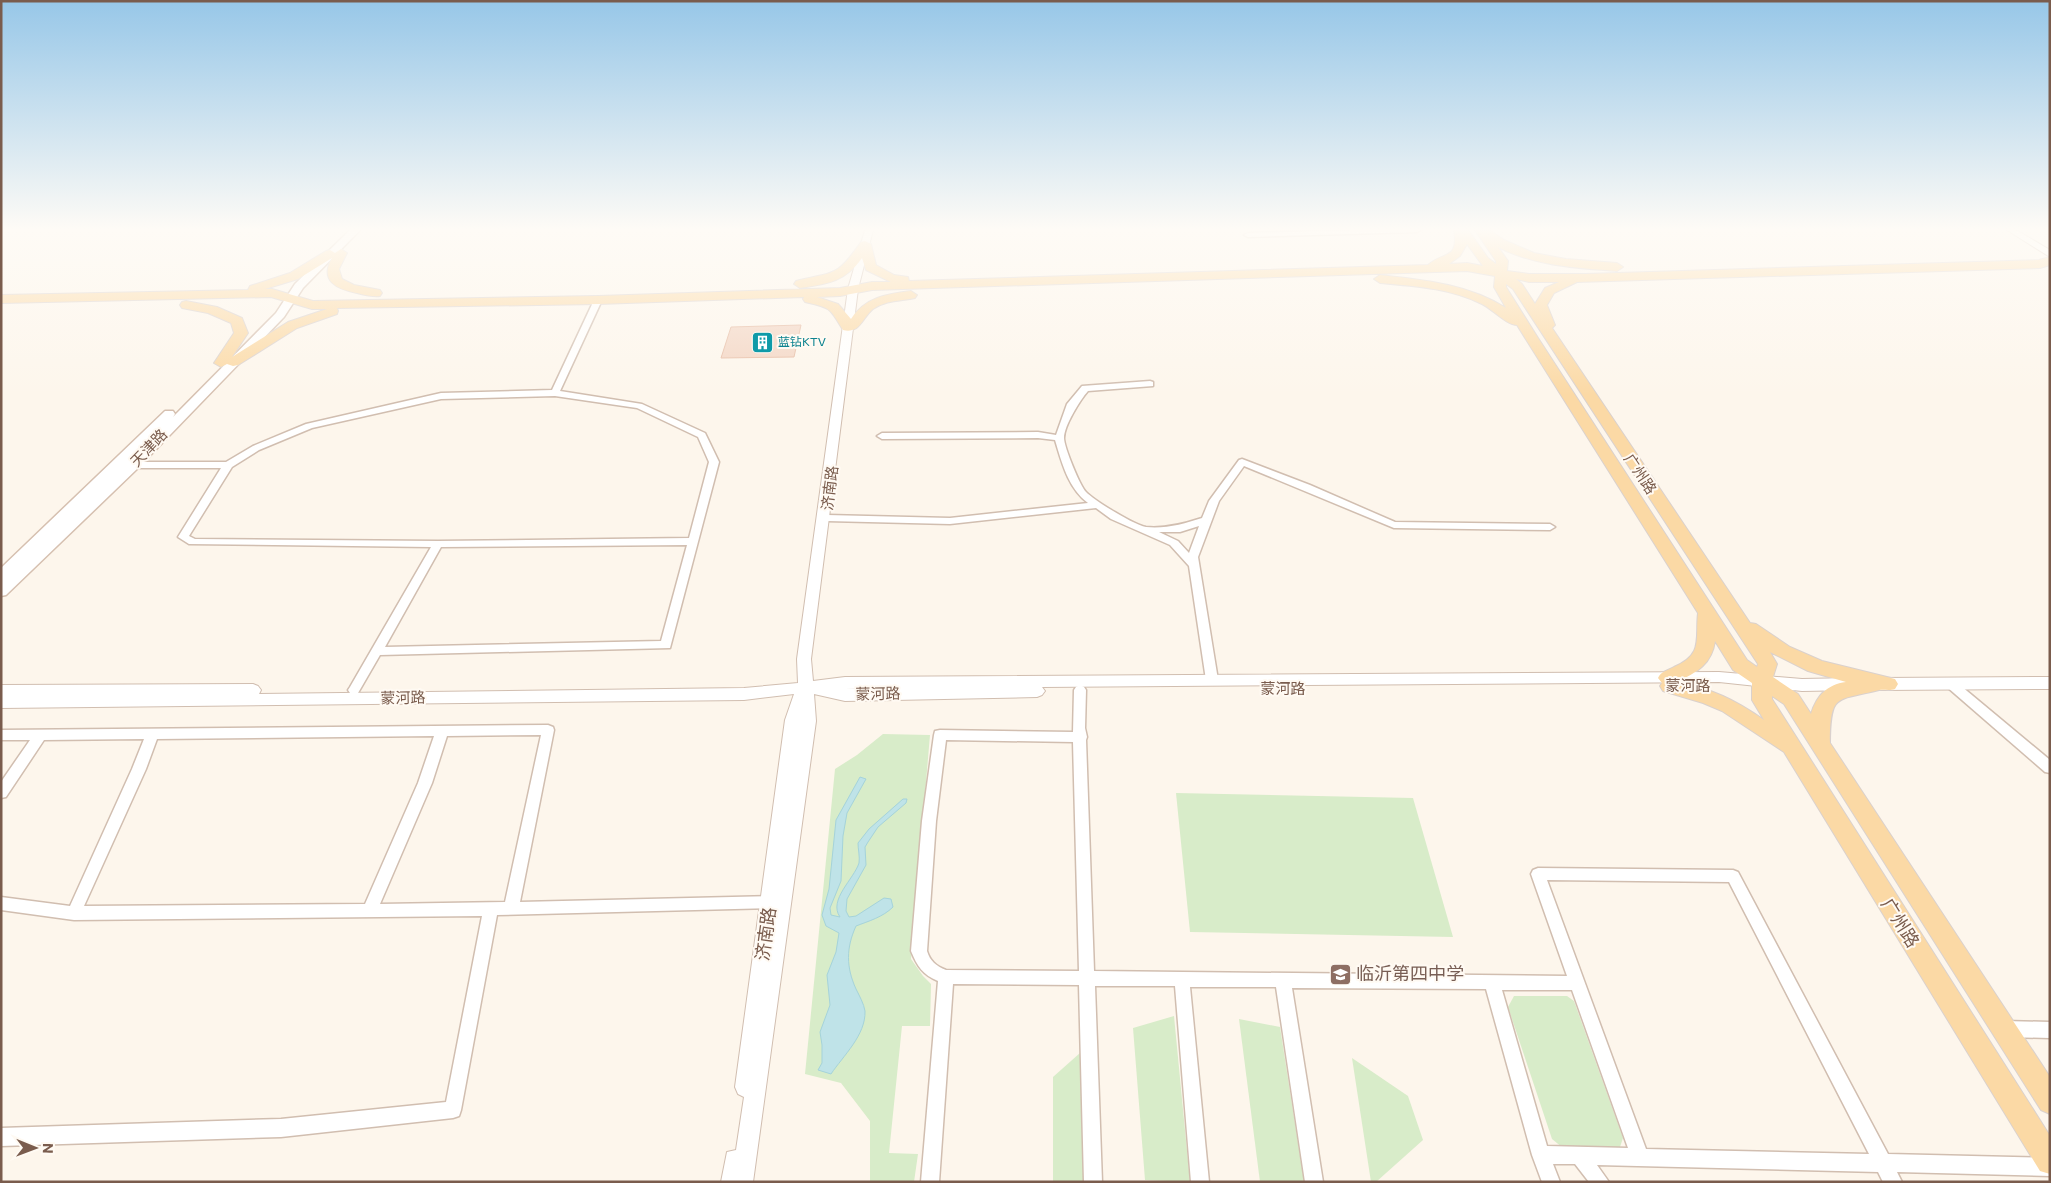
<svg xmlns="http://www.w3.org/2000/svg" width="2051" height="1183" font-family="Commissioner,'Noto Sans SC',sans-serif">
<rect width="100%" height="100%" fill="#fdf6ec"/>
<!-- green -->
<g fill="#d8ecc9">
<path d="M883,734l47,1 -19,224 12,17 8,8 -1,42h-28l-13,127 29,1 -4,28h-44v-61l-29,-38 -36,-9 30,-305 22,-14z"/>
<path d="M1176,793l237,5 40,139 -263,-5z"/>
<path d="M1514,996h53l7,5 49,137 -3,9 -57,1 -11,-9 -44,-132z"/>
<path d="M1174,1016l16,166 -45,-2 -12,-152z"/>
<path d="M1239,1019l41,8 24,155h-44z"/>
<path d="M1080,1053l4,129h-31v-105z"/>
<path d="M1352,1058l56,38 15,44 -47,42h-5z"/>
</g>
<!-- water -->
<path fill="#bfe3e8" stroke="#a5d3da" d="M860,777l6,2 -19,34 -4,23 -2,45 -11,27 1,7 9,2c-12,-17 14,-38 19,-54 1,-6 -1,-14 -1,-20l11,-14 34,-30h4l-1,4 -28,24 -10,15 -3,5 1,18 -19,34 -1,12 3,6 7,-1 28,-18 7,1 2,8c-10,10 -24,14 -37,19 -10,22 -10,41 0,63 3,6 8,15 9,22 1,24 -22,45 -34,63l-13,-4 4,-7v-18l-2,-13 10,-27 -3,-30 9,-23 3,-19 -13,-7 -4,-11 7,-26 7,-69z"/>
<!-- building -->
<path fill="#f3d5c3" stroke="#e6bba3" d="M801,325l-7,32 -73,1 10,-31z"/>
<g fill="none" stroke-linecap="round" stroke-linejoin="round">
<defs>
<g id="minor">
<path d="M1359,230h62l-4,2 -169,5 -4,-2 4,-2z"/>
<path d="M595,298l7,2 -42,91 82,13 63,29 14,29 -49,186 -290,7 -22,38h-8l-2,-3 2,-3 81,-140 -242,-3 -11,-7 43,-69h-88l-5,-3 5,-3h93l27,-16 53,-22 135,-31 111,-3zM555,396l82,12 61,29 11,25 -20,76 -251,3 -243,-2 -6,-3 43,-69 27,-17 53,-22 129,-29zM687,545l-26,96 -276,6 56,-100z"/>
<path d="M1150,381l3,1v4l-65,5c-8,9 -24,35 -24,47 0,9 16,48 22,54 9,9 48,33 60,35 19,2 38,-3 56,-9l7,-17 30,-41 3,-1 68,26 85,37 155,2 5,3 -5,3 -156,-2 -150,-62 -25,35 -21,56 20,123 -2,3h-8l-2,-3 -17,-114 -19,-21 -59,-26 -15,-11 -146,16 -123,-3 -5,-3 5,-3 123,3 138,-15c-20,-15 -26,-40 -33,-63l-17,-2 -156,1 -5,-3 5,-3 156,-1 18,3 11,-31 15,-18zM1199,526l-10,27 -11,-12 -19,-9h21z"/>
<path d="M1951,679l4,2 95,79v13l-5,-1 -98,-85 -2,-3 2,-3z"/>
<path d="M1080,685l4,2 2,3 -1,38 2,9 -1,3 8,231 473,5 -36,-102 2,-4 5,-2 195,2 5,2 150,282 162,4v18l-153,-4 5,10h-19l-5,-10 -281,-7 12,17h-20l-14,-18h-22l7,18h-18l-10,-27 -46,-166 -194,-1 31,194h-18l-29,-195h-86l19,195h-18l-16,-196h-80l7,196h-18l-5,-197 -126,-1 -14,198h-18l17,-201c-15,-6 -21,-15 -27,-30l11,-130 12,-86 1,-4 5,-1 133,2 1,-42 2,-3zM946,740l127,2 6,229 -133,-1c-10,-4 -16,-9 -19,-19l9,-130zM1547,880l182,2 140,272 -223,-5zM1502,990h70l56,158 -81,-2z"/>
<path d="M548,725l5,2 1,3 -34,172 250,-6 5,1 2,5 -2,5 -5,1 -273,7 -36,195 -2,6 -6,2 -172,19 -280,9v-18l280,-9 165,-17 36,-186 -408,4 -73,-10v-13l69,9 62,-137 12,-30 -100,1 -38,57 -5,1v-16l29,-42h-29v-10zM541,735l-36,167 -125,2 52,-121 15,-47zM434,736l-16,47 -53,121 -281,2 62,-137 11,-30z"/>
<path d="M2004,1021l46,1v16l-46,-1 -6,-3 -2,-5 2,-5z"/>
</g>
<g id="tertiary">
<path d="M865,230h8l-15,59 -47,370 2,22 32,-4 874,-5 83,7 52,-1 5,2 2,4 -2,4 -5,2 -52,1 -83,-9 -677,5 3,4 -3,4 -5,2 -192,4 -31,-7 2,27 -63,461h-32l6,-30 9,-2 8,-53 -6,-3 -3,-7 50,-367 9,-26 -50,6 -743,8v-23l252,-1 5,2 3,4 -2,4 485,-6 54,-5 -1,-24 51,-370zM902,688l-57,1h-3h3z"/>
<path d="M2007,230h9l34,20v7z"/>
<path d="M2050,677v12l-169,1 -5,-2 -2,-4 2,-4 5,-2z"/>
</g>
<path id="secondary" d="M350,230h10l-57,58 -19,29 -146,151 -132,127 -5,1v-28l164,-157h8l2,3 -2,3 103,-104 19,-29z"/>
<path id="primary" d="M1454,230h14l20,28 8,6v-3l-21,-31 16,1 13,9 30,13 32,6 51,4 6,4 -6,4c-41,-3 -82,-5 -119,-24l10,14 -1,10 22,3h56l454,-14 11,-3v8l-10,3 -463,14 -23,11 -7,12 8,20 -3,3 198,295 6,1 34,23 32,14 73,18 3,5 -3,5c-6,2 -11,0 -16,1 -42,11 -49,2 -49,53l220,334v37l-9,-4 -257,-406 -12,-8v3l278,437v38l-10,-3 -256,-419 -62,-41 -19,-8 -40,-12 -3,-5 2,-3 -4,-5c3,-7 9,-7 16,-11 30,-13 21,-28 24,-54l-181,-288c-10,0 -25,-16 -35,-21 -32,-16 -68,-18 -102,-21l-6,-4 6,-4c44,5 88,9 126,33l-12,-21 1,-11 -28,-5 -595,19 -32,6 -23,1 21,7 13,15c15,-22 35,-25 60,-28l6,4 -2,3c-14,3 -29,2 -42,11 -11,9 -13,25 -30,21 -14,-23 -12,-22 -38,-28l-2,-3 1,-2 -206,7 -261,4 1,3 -1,3 -40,14 -59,37 -5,1 -6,-2 -6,3 -7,-4 20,-30 -3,-10 -23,-10 -26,-5 -2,-3 2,-3 4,-1 31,6 25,11 6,15 -16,24 56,-35 39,-13h-15l-41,-12 -270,6v-8l247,-5 2,-4 40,-13 36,-22 4,-1 5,3 6,-4 6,4 -8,16 3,10 12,6 26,5 2,3 -2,3c-7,1 -15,-1 -23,-3 -20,-4 -38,-12 -25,-35l-34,21 -33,10h7l41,12 285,-5 242,-8 32,-6h19l-25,-12 -4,-12c-17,24 -35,26 -62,30l-6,-4 2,-3c39,-10 40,-3 65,-39l4,-1 6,3 5,21 18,10 14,2 1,4 519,-16c16,-14 31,-5 26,-35zM1467,244l16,22 -16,-3 -18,1 11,-8zM1516,279l13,3h30l-14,6 -10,16 -13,-20zM1506,284l7,5 245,375 -1,3 -10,-7 -209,-322 -32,-51zM1715,641l18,29 19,13v17l12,20c-32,-22 -49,-29 -86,-39 19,-8 34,-18 37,-40zM1770,652l38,19 38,11c-19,2 -30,15 -35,32l-13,-20 -25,-17 4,-13z"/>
</defs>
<!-- minor casing -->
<use href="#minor" stroke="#d1beb0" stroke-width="3"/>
<!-- tertiary casing -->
<use href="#tertiary" stroke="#d1beb0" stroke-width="2"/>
<!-- secondary casing -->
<use href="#secondary" stroke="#d6c0b0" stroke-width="3"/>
<!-- primary casing -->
<use href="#primary" stroke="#dad1cd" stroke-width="2"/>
<!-- minor -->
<use href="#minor" fill="#fff" fill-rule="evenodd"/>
<!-- tertiary -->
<use href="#tertiary" fill="#fff" fill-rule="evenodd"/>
<!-- secondary -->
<use href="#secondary" fill="#fff" fill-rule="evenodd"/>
<!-- primary -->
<use href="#primary" fill="#fbd9a5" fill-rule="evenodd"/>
</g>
<!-- sky -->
<linearGradient id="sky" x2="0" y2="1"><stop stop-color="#97c7e8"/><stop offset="0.58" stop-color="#fefbf6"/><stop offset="1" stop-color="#fefbf6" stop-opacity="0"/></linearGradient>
<rect width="2051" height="395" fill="url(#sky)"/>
<!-- icons -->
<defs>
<symbol id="building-square" viewBox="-11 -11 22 22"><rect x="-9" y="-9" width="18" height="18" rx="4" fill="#0f9aa8" stroke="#fffaf3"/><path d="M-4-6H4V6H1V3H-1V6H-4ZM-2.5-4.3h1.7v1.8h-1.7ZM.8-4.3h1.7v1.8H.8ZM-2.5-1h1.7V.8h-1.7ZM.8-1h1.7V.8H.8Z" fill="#fff"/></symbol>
<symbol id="school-square" viewBox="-11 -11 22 22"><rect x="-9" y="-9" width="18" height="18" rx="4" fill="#8d6e63" stroke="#fffaf3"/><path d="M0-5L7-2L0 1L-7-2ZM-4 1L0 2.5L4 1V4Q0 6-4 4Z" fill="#fff"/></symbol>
</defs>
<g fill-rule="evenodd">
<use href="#building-square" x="750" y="330" width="25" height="25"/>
<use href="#school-square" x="1328" y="962" width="25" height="25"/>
</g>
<g text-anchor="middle" stroke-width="4" stroke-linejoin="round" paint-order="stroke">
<!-- far-culture labels -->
<g font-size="12" fill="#0d838f" stroke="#fffaf3" text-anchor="start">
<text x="778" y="346">蓝钻KTV</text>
</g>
<!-- street labels -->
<g font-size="15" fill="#7a5c4d" stroke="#fffaf3">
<text transform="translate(149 448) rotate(-46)" y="5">天津路</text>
<text transform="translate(1640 474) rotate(56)" y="5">广州路</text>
<text transform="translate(830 488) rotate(-83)" y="5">济南路</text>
<text x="1688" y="691">蒙河路</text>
<text x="1283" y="694">蒙河路</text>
<text transform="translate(878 694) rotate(-1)" y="5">蒙河路</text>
<text transform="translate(403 698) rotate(-1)" y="5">蒙河路</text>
</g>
<!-- near-street labels -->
<g font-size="18" fill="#7a5c4d" stroke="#fffaf3">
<text transform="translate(1900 923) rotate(58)" y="6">广州路</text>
<text transform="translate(766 934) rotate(-82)" y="6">济南路</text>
</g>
<!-- near-education labels -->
<g font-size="18" fill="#785e54" stroke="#fffaf3" text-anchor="start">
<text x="1356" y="980">临沂第四中学</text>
</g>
</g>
<!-- border -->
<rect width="2051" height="1183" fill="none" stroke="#7a5c4d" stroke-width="5"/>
<!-- north arrow -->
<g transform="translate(35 1148) rotate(91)" stroke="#fffaf3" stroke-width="4" paint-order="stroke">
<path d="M0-4L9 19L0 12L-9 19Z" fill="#7a5c4d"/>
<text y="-8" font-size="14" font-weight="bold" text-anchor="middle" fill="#7a5c4d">N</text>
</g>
</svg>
